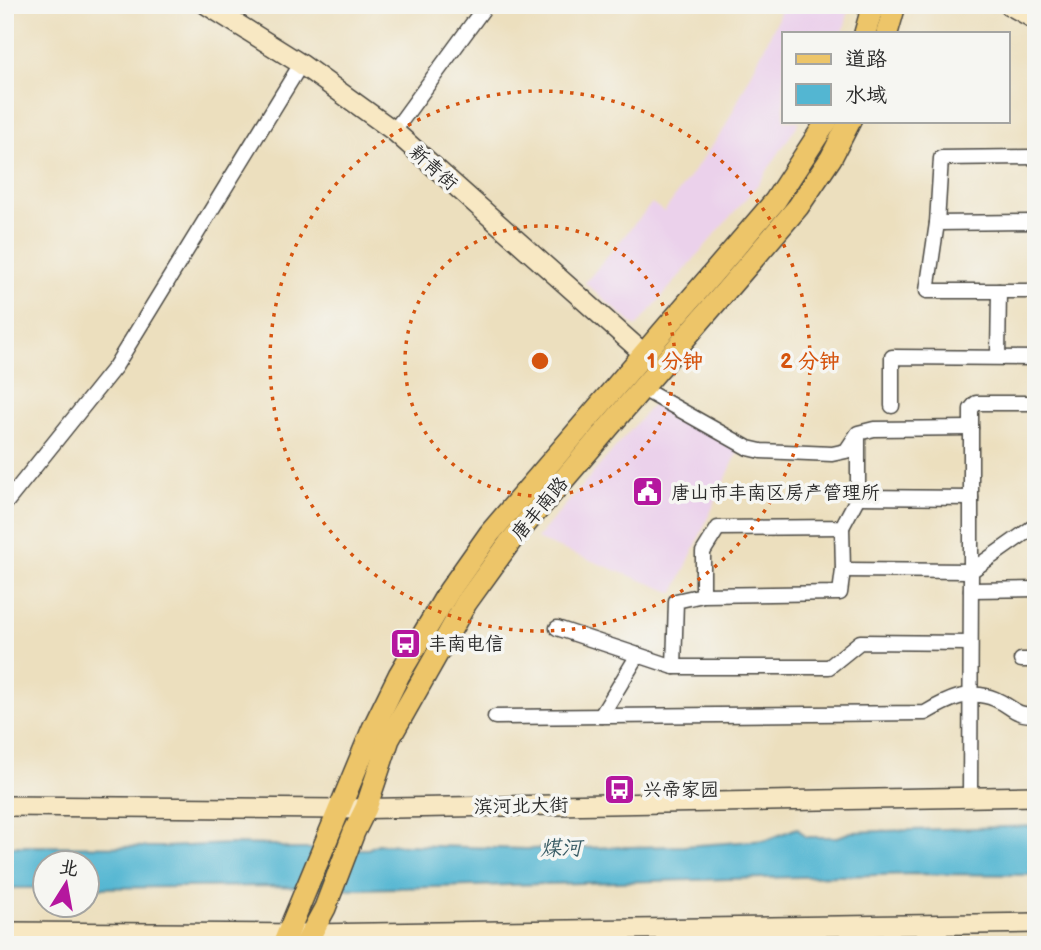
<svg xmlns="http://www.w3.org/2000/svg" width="1041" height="950" font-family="'Balsamiq Sans','LXGW WenKai TC',sans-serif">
<rect width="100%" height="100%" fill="#f6f6f2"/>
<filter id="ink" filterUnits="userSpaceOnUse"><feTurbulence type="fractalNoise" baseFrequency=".0143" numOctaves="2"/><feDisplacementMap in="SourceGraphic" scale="14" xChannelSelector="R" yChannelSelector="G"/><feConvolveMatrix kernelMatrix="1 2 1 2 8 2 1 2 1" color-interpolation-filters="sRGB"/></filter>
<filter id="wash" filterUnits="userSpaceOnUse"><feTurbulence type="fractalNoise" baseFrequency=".00686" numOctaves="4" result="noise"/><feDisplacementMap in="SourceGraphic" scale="28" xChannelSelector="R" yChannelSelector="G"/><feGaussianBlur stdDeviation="1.57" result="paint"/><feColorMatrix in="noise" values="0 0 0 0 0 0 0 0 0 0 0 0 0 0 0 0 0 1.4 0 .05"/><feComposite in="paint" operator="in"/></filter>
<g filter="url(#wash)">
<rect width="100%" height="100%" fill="#ecdfbe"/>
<!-- built -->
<g fill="#ebd1eb">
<path d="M782,5h68l-7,28h-59v88h16l-41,62 -123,144 -51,-44 67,-80 12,9 60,-83 53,-108z"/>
<path d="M654,403l87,42 -67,148 -138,-54z"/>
</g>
<!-- water -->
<path fill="#53b6d2" stroke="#3f707e" stroke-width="2" d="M1036,826v49l-121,-1 -558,15 -85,-3 -184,2v-26h-42l-1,26h-40v-42l159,1 67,-3 44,1 14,4h79l10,-5 147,5 159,-3 83,-6 30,-12 9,9h32l13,-5z"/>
</g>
<g filter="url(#ink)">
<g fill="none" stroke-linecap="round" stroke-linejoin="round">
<defs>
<g id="street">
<path d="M394,131l92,-126"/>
<path d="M1036,222l-99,1 -10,68h109"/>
<path d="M937,223l4,-65 95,-1"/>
<path d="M998,357l1,-66"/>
<path d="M641,388l107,60 13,3 71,3 14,-3 12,-18 16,-4 97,-1"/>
<path d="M892,406v-49l144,1"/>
<path d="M858,497l113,1"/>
<path d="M5,504l110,-137 186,-303"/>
<path d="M843,570l128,1v-162l5,-6h60"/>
<path d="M971,590l65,-1"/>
<path d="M703,595v-43l15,-24 124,-1 16,-30v-63"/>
<path d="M557,628l117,39h155l31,-25 110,1"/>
<path d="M1021,660h15"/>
<path d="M674,667l2,-66 27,-6 137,-2 3,-23 -1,-43"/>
<path d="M601,716l37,-61"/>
<path d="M495,717l430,-4c22,-13 45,-25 70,-14 19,8 17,16 41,16"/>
<path d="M970,797l1,-226 65,-46"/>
</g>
<g id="secondary">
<path d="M207,5l94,59 93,67 249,222"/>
<path d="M1009,5l27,15"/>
<path d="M5,806l335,3 696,-13"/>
<path d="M5,932l305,2 726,-11"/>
</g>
<g id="primary">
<path d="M865,33l8,-28"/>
<path d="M887,33l8,-28"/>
<path d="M283,945l90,-217 26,-53 50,-84 41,-58 285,-332 52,-80"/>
<path d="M305,945l20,-37 29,-76 12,-24 23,-69 77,-136 44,-61 288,-335 33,-49 19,-37"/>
</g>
</defs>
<!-- street casing -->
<use href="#street" stroke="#484641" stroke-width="17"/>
<!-- secondary casing -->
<use href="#secondary" stroke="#484641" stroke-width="22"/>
<!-- primary casing -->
<use href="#primary" stroke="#484641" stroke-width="24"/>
<!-- street -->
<use href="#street" stroke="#fff" stroke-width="14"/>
<!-- secondary -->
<use href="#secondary" stroke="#f8e8c3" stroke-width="19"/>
<!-- primary -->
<use href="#primary" stroke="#edc569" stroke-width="21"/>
</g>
</g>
<!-- distance rings -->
<g fill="none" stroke="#d5540f" stroke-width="3.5" stroke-dasharray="3.5 7">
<circle cx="540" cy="361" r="135"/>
<circle cx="540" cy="361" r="270"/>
</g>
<!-- icons -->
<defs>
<symbol id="civic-square" viewBox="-11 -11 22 22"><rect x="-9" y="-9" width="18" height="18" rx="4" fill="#b5179e" stroke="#f6f6f2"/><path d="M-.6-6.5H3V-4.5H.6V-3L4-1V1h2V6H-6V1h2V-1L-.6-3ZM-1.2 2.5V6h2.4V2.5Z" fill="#fff"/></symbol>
<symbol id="bus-square" viewBox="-11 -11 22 22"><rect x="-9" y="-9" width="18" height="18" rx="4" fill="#b5179e" stroke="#f6f6f2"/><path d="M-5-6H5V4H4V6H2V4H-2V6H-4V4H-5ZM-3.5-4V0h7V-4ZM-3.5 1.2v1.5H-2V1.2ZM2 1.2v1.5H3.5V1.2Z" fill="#fff"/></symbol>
</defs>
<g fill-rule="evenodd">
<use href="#civic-square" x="630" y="474" width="35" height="35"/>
<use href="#bus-square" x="388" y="626" width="35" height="35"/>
<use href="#bus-square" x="602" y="772" width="35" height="35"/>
</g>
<g text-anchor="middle" stroke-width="7" stroke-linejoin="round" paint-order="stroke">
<!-- street labels -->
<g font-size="19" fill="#2b2b2b" stroke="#f6f6f2">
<text transform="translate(434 167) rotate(42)" y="7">新青街</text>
<text transform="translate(539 508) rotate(-50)" y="7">唐丰南路</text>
<text transform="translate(521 805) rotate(-1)" y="7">滨河北大街</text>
</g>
<!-- poi labels -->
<g font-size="19" fill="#2b2b2b" stroke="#f6f6f2" text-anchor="start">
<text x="671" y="499">唐山市丰南区房产管理所</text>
<text x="428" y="650">丰南电信</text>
<text x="643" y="796">兴帝家园</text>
</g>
<!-- water labels -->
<g font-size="21" font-style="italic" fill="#395c65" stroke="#f6f6f2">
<text transform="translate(561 848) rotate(-1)" y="7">煤河</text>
</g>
</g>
<circle cx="540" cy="361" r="10" fill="#d5540f" stroke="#f6f6f2" stroke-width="3.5"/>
<g font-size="21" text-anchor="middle" font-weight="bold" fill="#d5540f" stroke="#f6f6f2" stroke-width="7" stroke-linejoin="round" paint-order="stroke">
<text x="675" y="368">1 分钟</text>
<text x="810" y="368">2 分钟</text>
</g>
<!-- margin -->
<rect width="1041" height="950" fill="none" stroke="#f6f6f2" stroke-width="28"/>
<!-- legend -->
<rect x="782" y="32" width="228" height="91" fill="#f6f6f2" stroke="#a5a5a2" stroke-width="2"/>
<rect x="796" y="54" width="35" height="10" fill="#edc569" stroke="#a5a5a2" stroke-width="2"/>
<text x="845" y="66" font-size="21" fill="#2b2b2b">道路</text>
<rect x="796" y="84" width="35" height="21" fill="#53b6d2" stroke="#a5a5a2" stroke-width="2"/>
<text x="845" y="102" font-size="21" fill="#2b2b2b">水域</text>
<!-- north arrow -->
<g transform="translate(66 884) rotate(11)"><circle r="33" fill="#f6f6f2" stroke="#a5a5a2" stroke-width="2"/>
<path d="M0-5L12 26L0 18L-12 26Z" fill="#b5179e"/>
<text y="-10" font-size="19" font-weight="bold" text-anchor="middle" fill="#2b2b2b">北</text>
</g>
</svg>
